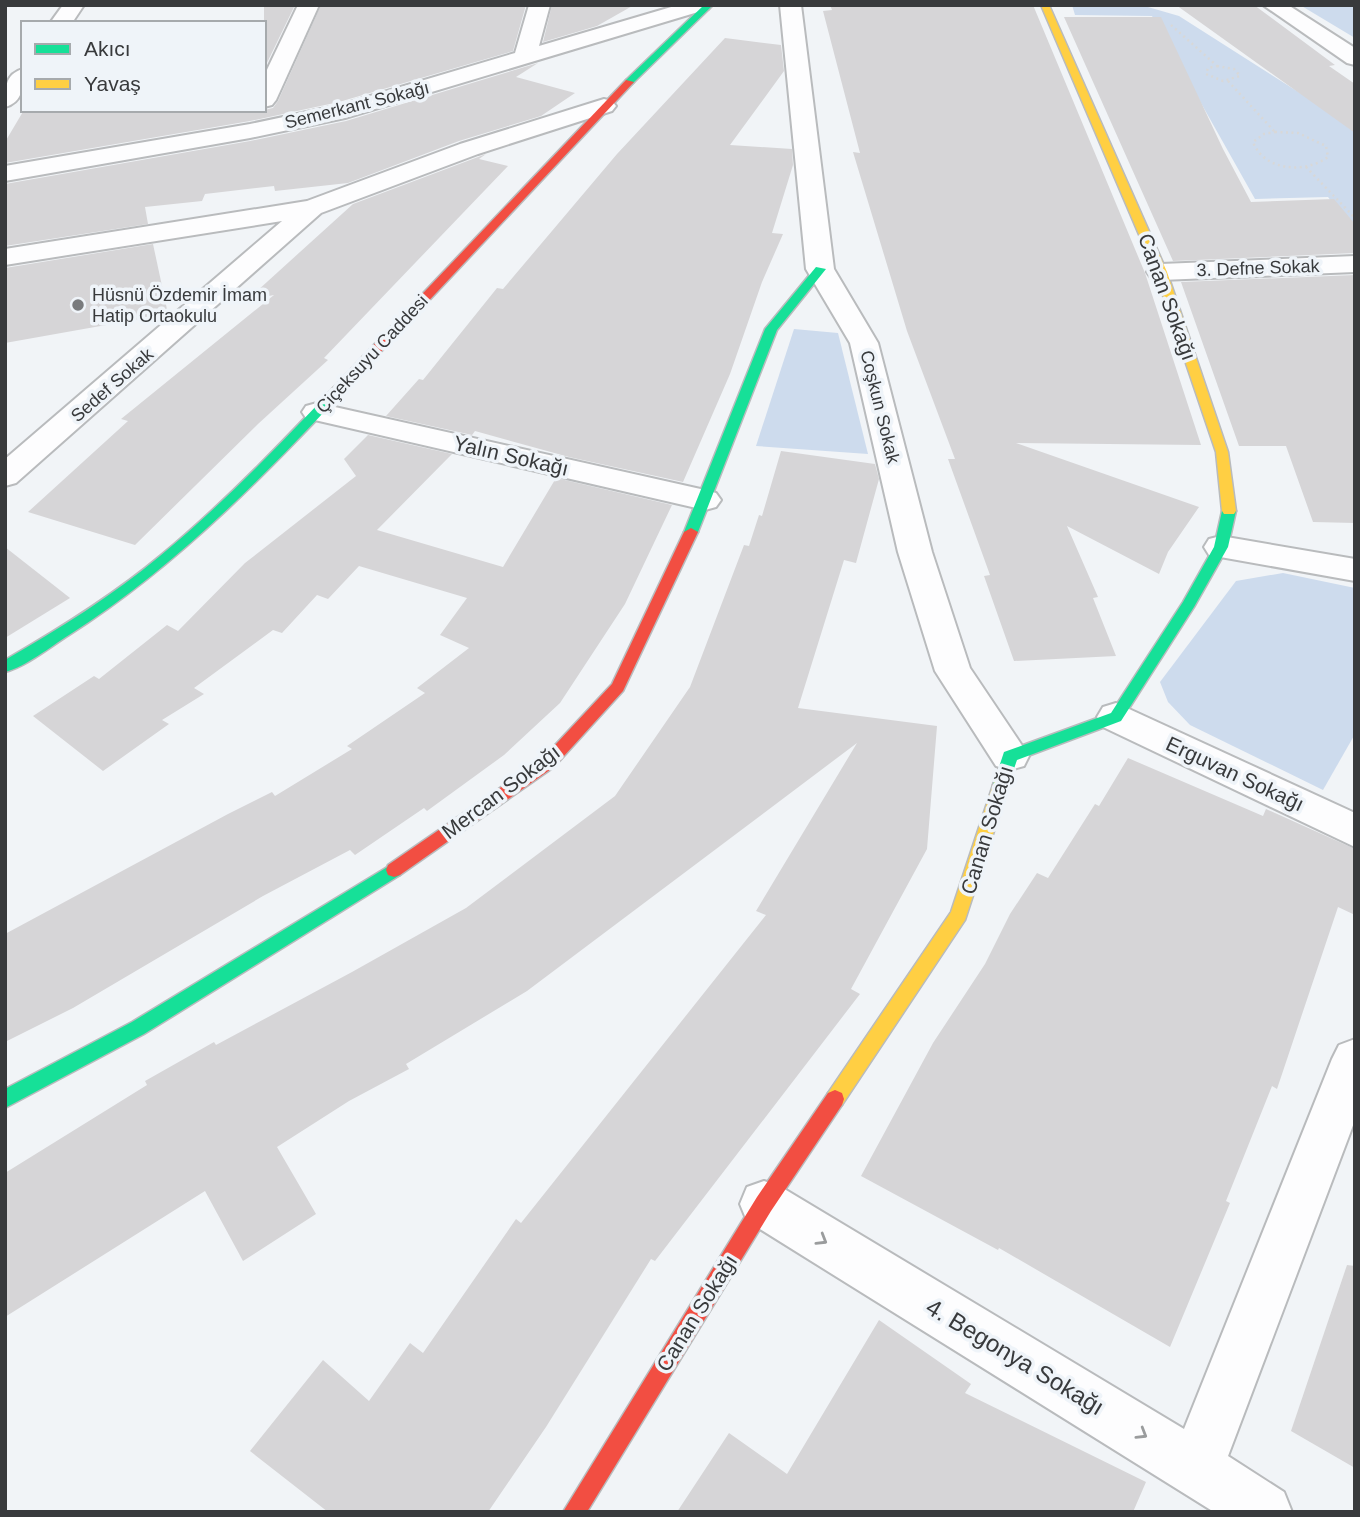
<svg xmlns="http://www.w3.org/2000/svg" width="1360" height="1517" font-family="Arial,sans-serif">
<rect width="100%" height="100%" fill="#f1f4f7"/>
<!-- green -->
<g fill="#cddbed">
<path d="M1072,5h69l38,11 176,112v103l-27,-34 -73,2 -103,-183 -77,-1z"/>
<path d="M1300,5h55v33z"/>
<path d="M794,329l44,4 30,121 -112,-8z"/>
<path d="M1283,573l72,15v146l-32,56 -133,-65 -22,-23 -8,-20 76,-101z"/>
</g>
<!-- building -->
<g fill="#d6d5d7">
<path d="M264,5h31l-31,64z"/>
<path d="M321,5h205l-13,46 -174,51 -89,19 -245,42v-21l19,-32h240l9,-2 5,-7z"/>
<path d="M552,5h82l-37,21 -54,16z"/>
<path d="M830,5h203l112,268 56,172 -185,-2 183,64 -31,45 -9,22 -92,-48 31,71 -5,1 23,58 -102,5 -30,-85 6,-1 -42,-116h7l-48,-128 -54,-179 7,1 -37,-142 9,-1z"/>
<path d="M1176,5h78l81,60 -6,1 26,18v49z"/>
<path d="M1064,17h97l62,132 28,53 83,-3 21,25v29l-182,8z"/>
<path d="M725,38l56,7 3,26 -54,74 62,4 1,16 -21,68 11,1 -21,48 -32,92 -47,108 -114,-25 -94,-26 -3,4 -86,-19 33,-37 4,1 74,-92 6,1 114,-135z"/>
<path d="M538,63l-22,14 59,16 -34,23 -82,25 -111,42 -73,8 -1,-5 -69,8 -3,7 -57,6 3,17 -143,22v-62l245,-43 96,-20z"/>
<path d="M486,154l-7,5 29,7 -184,192 4,2 -70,64 -123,121 -107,-33 100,-91 -7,-2 153,-124 -27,5 106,-96z"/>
<path d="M153,244l15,70 -163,29v-75z"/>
<path d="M1355,275v248l-42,-1 -27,-76h-47l-58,-164z"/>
<path d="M368,435l84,19 -75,76 126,37 53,-89 116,27 -47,99 -65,99 -56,52 -77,56 -3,-3 -69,47 -5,-5 -87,46 -190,112 -68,34v-108l223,-120 44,-22 3,4 77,-47 -5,-3 78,-53 -8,-5 52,-40 -29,-13 27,-37 -108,-32 -31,33 -11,-4 -35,38 -9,-3 -79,58 10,6 -42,26 7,4 -66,47 -70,-55 61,-40 5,3 68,-54 11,6 67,-68 111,-87 -12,-17z"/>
<path d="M781,451l94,13 4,15 -23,84 -12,-3 -46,148 139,18 -10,123 -76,140 9,5 -205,267 -4,-2 -105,168 -58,85h-160l-78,-61 73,-91 46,41 41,-58 13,10 93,-134 5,4 245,-308 -10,-4 101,-168 -330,248 -121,73 3,5 -60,32 -72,46 39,67 -73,47 -38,-70 -200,126v-144l142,-88 -2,-4 69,-39 2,3 136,-73 114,-64 149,-112 75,-109 54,-142 5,1 10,-31 3,1z"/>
<path d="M5,547l65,51 -65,40z"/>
<path d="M1128,758l135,58 3,-7 89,40v66l-17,-8 -61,182 -5,-3 -46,115 4,2 -60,144 -171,-99 -1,2 -137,-74 72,-133 52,-79 25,-50 27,-41 11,5 47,-74 4,2z"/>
<path d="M1347,1265l8,1v202l-64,-37z"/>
<path d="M879,1320l92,64 -6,9 181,89 -13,30h-456l52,-79 58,41z"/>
</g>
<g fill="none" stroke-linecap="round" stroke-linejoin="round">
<defs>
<g id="street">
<path d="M63,5h21l-12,18h-22z"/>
<path d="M298,5h21l-43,95 -4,5 -8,2v-31z"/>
<path d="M529,5h21l-11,41 139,-41h33l-3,4 -363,109 -95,20 -245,43v-15l245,-42 90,-19 175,-52z"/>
<path d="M780,5h21l33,264 44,74 54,209 38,116 59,88 -5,10 -14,4 -14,-4 -61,-95 -37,-119 -48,-209 -44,-74z"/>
<path d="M1263,5h25l67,43v17l-8,-2z"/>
<path d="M23,69c0,16 1,33 -18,38 0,-16 -1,-33 18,-38z"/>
<path d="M604,99l8,2 4,5 -4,5 -134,43 -157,59 -305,270 -11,3v-27l277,-238 -277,44v-16l302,-48 153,-57z"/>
<path d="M1355,256v16l-194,8 -10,-2 -4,-6 4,-6 10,-2z"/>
<path d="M317,403l388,87 11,3 5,7 -5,7 -11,3 -399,-92 -4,-6 4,-6z"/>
<path d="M1221,536l134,23v22l-146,-26 -5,-8 5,-8z"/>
<path d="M1116,703l239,110v34l-252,-120 -6,-10 6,-10z"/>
<path d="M1355,1039v81l-127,336 56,36 8,20h-78l-467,-291 -7,-17 7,-17 17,-6 17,6 403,242 148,-370 7,-14z"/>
</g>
<g id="fast">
<path d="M704,5h9l-81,79h-6v-4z"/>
<path d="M816,267l10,2 -49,61 -79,202 -7,4 -5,-1 -2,-3 81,-203z"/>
<path d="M372,350l6,4 -2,3c-95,101 -188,202 -307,278 -19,12 -42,31 -64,37v-12c54,-31 107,-64 155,-104 75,-62 141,-134 208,-205z"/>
<path d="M1229,507l7,4 -8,36 -34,60 -73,114 -104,39 -10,29h-12l-2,-4 11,-33 107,-39 72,-111 31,-55 8,-36z"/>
<path d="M394,863l6,2 2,5 -2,5 -256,159 -139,74v-19l127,-67z"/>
</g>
<g id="slow">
<path d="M1041,5h8l118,267 61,180 8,59 -2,3h-10l-2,-3 -6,-59 -61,-180z"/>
<path d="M1001,779l6,2 2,4 -44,135 -123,185 -7,3 -7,-3 -2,-6 2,-6 123,-181 42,-127 2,-4z"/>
</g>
<g id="jam">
<path d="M626,80l8,2 -258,275h-8v-6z"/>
<path d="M691,528l7,4 -75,159 -69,76 -154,108 -6,2 -6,-2 -2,-5 2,-5 154,-106 70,-75 72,-152z"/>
<path d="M835,1090l7,3 2,6 -2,6 -71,106 -184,301h-24l194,-315 71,-104z"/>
</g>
</defs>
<!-- street casing -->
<use href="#street" stroke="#b9bbbd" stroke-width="4"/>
<!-- fast casing -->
<use href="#fast" stroke="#b9bbbd" stroke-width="3"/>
<!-- slow casing -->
<use href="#slow" stroke="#b9bbbd" stroke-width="3"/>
<!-- jam casing -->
<use href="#jam" stroke="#b9bbbd" stroke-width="3"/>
<!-- path -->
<g stroke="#d8d8d8" stroke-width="2.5" stroke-dasharray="2 3.5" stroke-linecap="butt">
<path d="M1171,25l45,40"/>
<path d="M1217,66l17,3 6,7 -17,5 -17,-7 2,-6z"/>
<path d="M1228,81l46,50"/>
<path d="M1275,132l23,1 28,13 2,11c-23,17 -64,14 -75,-15l11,-8z"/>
<path d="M1306,167l49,51"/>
</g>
<!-- street -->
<use href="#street" fill="#fdfdfe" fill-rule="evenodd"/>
<!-- fast -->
<use href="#fast" fill="#16e098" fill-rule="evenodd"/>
<!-- slow -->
<use href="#slow" fill="#ffcf43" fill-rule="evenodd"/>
<!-- jam -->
<use href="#jam" fill="#f24e42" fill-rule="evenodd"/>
</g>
<!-- one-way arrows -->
<defs><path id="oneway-chevron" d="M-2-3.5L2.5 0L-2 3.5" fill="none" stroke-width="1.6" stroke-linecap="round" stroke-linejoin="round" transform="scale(1.75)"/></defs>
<g stroke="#9a9c9d">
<use href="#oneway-chevron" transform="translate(822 1240) rotate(31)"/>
<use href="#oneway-chevron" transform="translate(1142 1434) rotate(31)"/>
</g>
<!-- markers -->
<circle fill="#797b7d" stroke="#eff4f9" stroke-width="2.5" cx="78" cy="305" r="7"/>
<g text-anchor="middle" stroke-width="7" stroke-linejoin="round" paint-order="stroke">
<!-- far-street labels -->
<g font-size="18" fill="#383a3c" stroke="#eff4f9">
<text transform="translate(357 105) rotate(-14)" y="6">Semerkant Sokağı</text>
<text transform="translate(1258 268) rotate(-2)" y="6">3. Defne Sokak</text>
<text transform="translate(372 354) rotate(-47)" y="6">Çiçeksuyu Caddesi</text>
<text transform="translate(112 385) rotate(-41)" y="6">Sedef Sokak</text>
<text transform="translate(880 407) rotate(76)" y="6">Coşkun Sokak</text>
</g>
<!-- far-poi labels -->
<g font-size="18" fill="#383a3c" stroke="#eff4f9" text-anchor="start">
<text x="92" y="301">Hüsnü Özdemir İmam<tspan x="92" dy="21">Hatip Ortaokulu</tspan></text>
</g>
<!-- street labels -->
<g font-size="21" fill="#383a3c" stroke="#eff4f9">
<text transform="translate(1167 297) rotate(70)" y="7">Canan Sokağı</text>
<text transform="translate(511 456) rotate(13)" y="7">Yalın Sokağı</text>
<text transform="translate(1235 774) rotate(25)" y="7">Erguvan Sokağı</text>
<text transform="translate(501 792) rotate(-37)" y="7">Mercan Sokağı</text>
<text transform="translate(987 830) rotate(-73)" y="7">Canan Sokağı</text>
<text transform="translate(697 1313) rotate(-58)" y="7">Canan Sokağı</text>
</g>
<!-- near-street labels -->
<g font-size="24" fill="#383a3c" stroke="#eff4f9">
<text transform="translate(1015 1357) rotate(31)" y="8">4. Begonya Sokağı</text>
</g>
</g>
<!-- border -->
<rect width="1360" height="1517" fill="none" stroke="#383a3c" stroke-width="14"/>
<!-- legend -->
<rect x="21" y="21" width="245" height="91" fill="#eff4f9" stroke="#a6aaad" stroke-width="2"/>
<rect x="35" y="44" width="35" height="10" fill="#16e098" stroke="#a6aaad" stroke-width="2"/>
<text x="84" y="56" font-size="21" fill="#383a3c">Akıcı</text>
<rect x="35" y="79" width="35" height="10" fill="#ffcf43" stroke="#a6aaad" stroke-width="2"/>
<text x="84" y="91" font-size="21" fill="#383a3c">Yavaş</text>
</svg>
